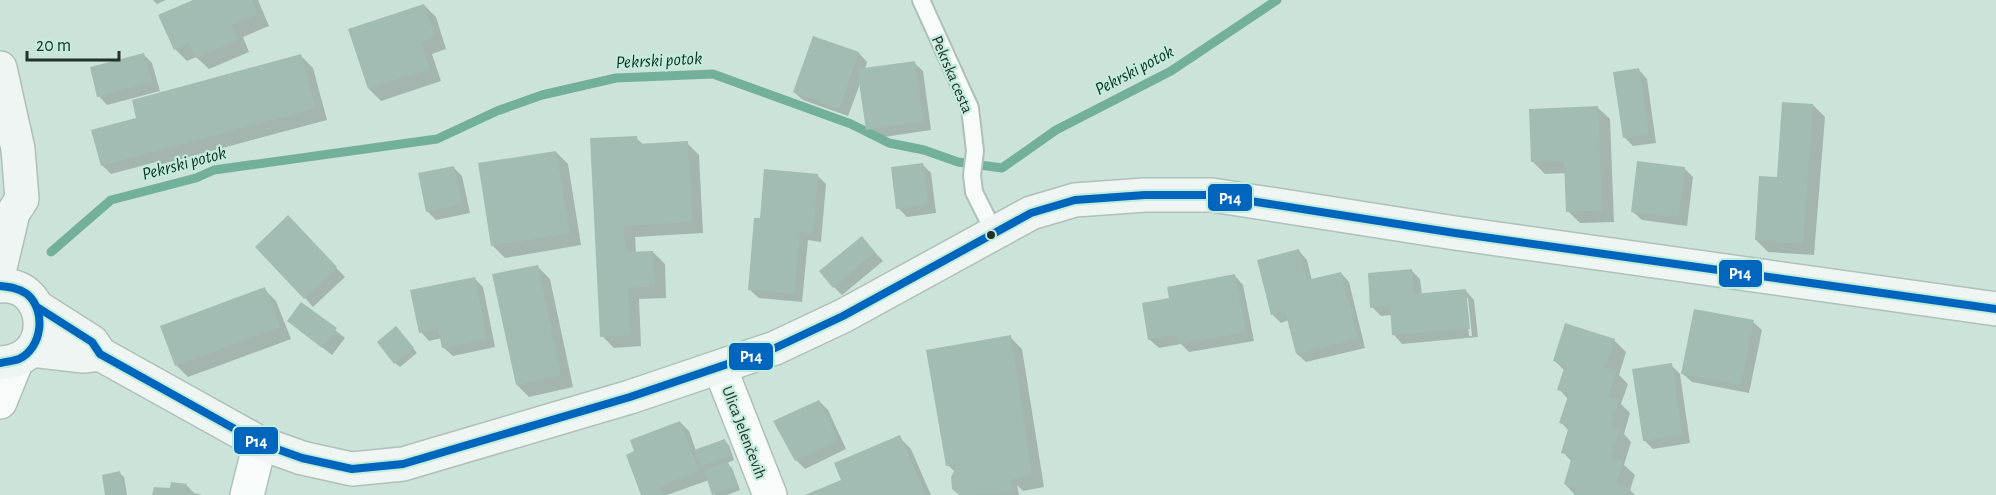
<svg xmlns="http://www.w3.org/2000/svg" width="1996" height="495" font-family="'Alegreya Sans',sans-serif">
<rect width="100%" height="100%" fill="#cce3da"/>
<!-- shadow -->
<g fill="#0003" fill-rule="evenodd">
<path d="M153,0h13l-9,4z"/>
<path d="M196,0h62l11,26 -26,11 6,15 -40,17 -13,-12 -9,4 -12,-12z"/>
<path d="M424,5l12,12 10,32 -14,5 9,27 -60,20 -12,-12z"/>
<path d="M814,38l45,15 8,9 -2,8 49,-7 9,8 8,59 -54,8 -9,-9 -7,-48 -13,35 -45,-16 -9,-8z"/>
<path d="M144,55l8,8 8,28 -53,14 -8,-9z"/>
<path d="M301,56l12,12 14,52 -168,45 -3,-3 -45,12 -9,-9 34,-45z"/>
<path d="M1639,70l8,9 9,64 -23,3 -9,-9z"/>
<path d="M1813,105l12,12 -11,138 -46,-3 -12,-12 22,-61z"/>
<path d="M1597,107l13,12 4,103 -34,1 -12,-12 -2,-38 -21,1 -12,-12z"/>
<path d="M636,138l8,7 43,-2 12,12 4,78 -68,4 1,16 17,-1 12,12 1,34 -27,1 2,47 -27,2 -12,-12z"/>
<path d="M556,152l12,12 13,81 -76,13 -12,-12z"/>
<path d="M922,164l9,9 5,40 -29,4 -9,-9z"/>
<path d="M453,167l9,9 8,37 -34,7 -9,-9z"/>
<path d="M1684,168l9,9 -6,49 -45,-6 -9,-8z"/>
<path d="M817,175l9,9 -5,58 -13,-2 -6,62 -43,-4 -9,-8 11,-70z"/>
<path d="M297,226l48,51 -32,30 -8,-9z"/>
<path d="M870,247l13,14 -41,34 -8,-8z"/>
<path d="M1299,251l8,9 5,21 29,-8 8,9 16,66 -59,14 -9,-8 -8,-34 -8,3 -9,-9z"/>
<path d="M538,267l12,12 23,108 -44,10 -12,-12z"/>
<path d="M1411,270l9,9 2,16 44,-4 8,9 4,37 -76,7 -8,-9 -2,-20 -11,1 -9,-9zM1465,298h3l4,38h-3z"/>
<path d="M1235,276l8,9 11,56 -65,11 -8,-8 -22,4 -9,-8 -7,-36 28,-5z"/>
<path d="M474,278l9,9 12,60 -42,9 -9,-8 -2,-10 -13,3 -8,-9z"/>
<path d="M264,289l12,12 15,38 -103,38 -12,-12z"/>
<path d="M302,304l43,34 -13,17 -43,-34z"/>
<path d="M1753,322l9,8 -13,63 -57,-11 -9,-8z"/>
<path d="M400,332l17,21 -17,14 -5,-4z"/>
<path d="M1010,337l12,12 22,138 -21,4 -6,-6 2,10h-59l-6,-7 1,-16 -7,-7z"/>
<path d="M1614,340l12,12 -7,23 9,9 -7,20 9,9 -6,21 7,8 -7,23 11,10 -5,15 5,5h-60l-10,-11 7,-22 -9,-10 6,-21 -8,-9 7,-23 -9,-10 6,-18 -11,-11z"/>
<path d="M1671,365l9,9 10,69 -37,6 -9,-9z"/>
<path d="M819,401l9,9 18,39 -41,20 -9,-9z"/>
<path d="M680,422l9,9 7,20 29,-10 4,4 5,15 -7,3 5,5 8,22 -13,5h-12l-6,-15 -42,15h-25z"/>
<path d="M899,437l12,12 20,46h-122l34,-14z"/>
<path d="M119,473l5,4 3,18h-20z"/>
<path d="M187,486l8,8 5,1h-46z"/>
</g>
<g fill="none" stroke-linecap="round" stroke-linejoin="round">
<!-- stream -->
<path stroke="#73b09b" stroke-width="9" d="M51,252l60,-52 85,-22 18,-8 223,-31 60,-28 45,-16 74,-17 97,-4 138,50 38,19 35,7 34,12 44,6 54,-38 115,-59 106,-71"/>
</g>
<!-- building -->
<g fill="#a3bcb3">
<path d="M193,0h59l6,14 -26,11 6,15 -42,18 -7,-15 -15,7 -16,-35z"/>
<path d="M424,4l11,33 -14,5 9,27 -62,20 -20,-60z"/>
<path d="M813,36l46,16 -20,57 -46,-17z"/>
<path d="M144,53l8,29 -55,15 -7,-30z"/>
<path d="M301,54l15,54 -215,58 -10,-36 45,-12 -4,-18z"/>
<path d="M915,61l8,60 -57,9 -9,-61z"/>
<path d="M1639,68l10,67 -26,3 -10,-66z"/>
<path d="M1782,102l31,2 -10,140 -48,-4 4,-64 18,1z"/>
<path d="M1598,106l4,104 -36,2 -2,-51 -33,1 -2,-53z"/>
<path d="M637,136l1,8 50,-3 4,81 -68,4 2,26 27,-1 2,35 -27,2 2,47 -30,2 -10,-199z"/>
<path d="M556,151l14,82 -79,13 -13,-83z"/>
<path d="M1637,161l48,6 -6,51 -48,-6z"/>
<path d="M923,163l5,41 -32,5 -5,-42z"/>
<path d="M454,166l8,38 -36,8 -8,-39z"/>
<path d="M764,169l54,5 -5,60 -13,-2 -6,62 -46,-4 6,-72h6z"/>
<path d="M288,215l49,52 -33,32 -49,-52z"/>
<path d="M862,236l13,16 -42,36 -14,-17z"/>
<path d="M1299,249l8,31 34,-8 17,67 -62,15 -11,-43 -14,4 -14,-55z"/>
<path d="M538,265l23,111 -45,9 -24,-111z"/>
<path d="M1412,269l2,25 52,-5 4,40 -78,6 -2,-29 -20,2 -2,-35z"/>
<path d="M1235,274l11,58 -67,12 -2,-9 -29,5 -6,-37 27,-5 -2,-11z"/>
<path d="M475,277l12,62 -45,9 -4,-19 -19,4 -9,-43z"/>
<path d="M265,287l15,40 -105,39 -15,-40z"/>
<path d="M301,302l36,26 -15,20 -35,-27z"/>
<path d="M1694,309l60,11 -13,65 -60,-11z"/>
<path d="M1565,323l50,16 -9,28 10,4 -8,26 11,3 -8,26 9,3 -9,29 12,4 -7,22 15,4 -3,7h-54l2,-7 -12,-4 8,-28 -11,-3 8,-27 -10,-3 10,-30 -12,-3 8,-25 -12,-4z"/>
<path d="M396,326l18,22 -20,16 -17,-22z"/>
<path d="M1011,335l21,140 -22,5 3,13 -54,2 -7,-6 -1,-12 5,-10 6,-3 -16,2 -20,-116z"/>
<path d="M1672,363l10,72 -39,6 -11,-72z"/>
<path d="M819,400l19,40 -43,21 -22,-40z"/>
<path d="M680,421l19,50 -39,15 3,9h-22l-15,-40 8,-4 -4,-11z"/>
<path d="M900,435l25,60h-120l36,-15 -7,-17z"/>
<path d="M725,439l6,17 -32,11 -5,-17z"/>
<path d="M728,462l9,24 -25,9 -8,-25z"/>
<path d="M120,471l5,24h-20l-3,-20z"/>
<path d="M171,482l16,2 -1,7 16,4h-50l2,-8 16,1z"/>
</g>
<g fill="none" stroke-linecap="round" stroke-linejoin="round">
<defs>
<path id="lane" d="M921,0l49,108 5,43 -3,24 2,17 20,40"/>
<g id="street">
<path d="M720,368l50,127"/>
<path d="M0,402l17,-42"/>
<path d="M247,495l13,-52"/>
</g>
<g id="secondary">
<path d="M0,68l18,81 4,50 -9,14 -13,55"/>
<path d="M0,286c49,-5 58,75 0,77"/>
<path d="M37,307l55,35 8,12 160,89 42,15 50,11 51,-5 227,-67 145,-49 68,-32 188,-103 44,-13 70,-5h67l243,38 541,76"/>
<path d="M32,350l51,6 17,-2"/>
</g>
</defs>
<!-- lane casing -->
<use href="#lane" stroke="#afc0b9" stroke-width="20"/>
<!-- street casing -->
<use href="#street" stroke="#afc0b9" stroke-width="36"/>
<!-- secondary casing -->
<use href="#secondary" stroke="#afc0b9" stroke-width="36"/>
<!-- lane -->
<use href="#lane" stroke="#f7fbf9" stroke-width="16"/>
<!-- street -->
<use href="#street" stroke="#f7fbf9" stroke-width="33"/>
<!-- secondary -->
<use href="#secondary" stroke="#eef5f2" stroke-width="33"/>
<defs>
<g id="bus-1">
<path d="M0,286c10,1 18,2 27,8 20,17 15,54 -8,65 -6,2 -13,3 -19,4"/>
<path d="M37,307l55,35 8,12 160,89 42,15 50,11 51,-5 227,-67 145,-49 68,-32 188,-103 44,-13 70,-5h67l243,38 541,76"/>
</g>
</defs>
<!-- bus-1 casing -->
<use href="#bus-1" stroke="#c3ecdb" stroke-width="12"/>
<!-- bus-1 -->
<use href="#bus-1" stroke="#0065bd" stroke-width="8"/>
</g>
<!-- markers -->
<circle fill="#21312b" stroke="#c3ecdb" stroke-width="2" cx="991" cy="235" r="5"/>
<g text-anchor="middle" stroke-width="4.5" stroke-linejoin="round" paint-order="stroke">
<!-- street labels -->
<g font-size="16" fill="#21312b" stroke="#c3ecdb">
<text transform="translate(953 74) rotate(67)" y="6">Pekrska cesta</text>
<text transform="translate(745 432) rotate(69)" y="6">Ulica Jelenčevih</text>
</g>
<!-- water labels -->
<g font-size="18" font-style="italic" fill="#0c3025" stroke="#c3ecdb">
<text transform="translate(659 60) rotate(-3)" y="6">Pekrski potok</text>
<text transform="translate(1134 70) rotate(-28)" y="6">Pekrski potok</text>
<text transform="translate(184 163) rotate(-15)" y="6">Pekrski potok</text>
</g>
</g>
<g stroke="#c3ecdb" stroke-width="2">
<rect x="1207" y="183" width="46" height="29" rx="6" fill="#0065bd"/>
<rect x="1718" y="259" width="45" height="29" rx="6" fill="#0065bd"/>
<rect x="728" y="342" width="46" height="29" rx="6" fill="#0065bd"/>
<rect x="233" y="426" width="46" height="29" rx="6" fill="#0065bd"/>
</g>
<g font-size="16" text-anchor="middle" font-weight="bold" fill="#fff">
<text x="1230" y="204">P14</text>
<text x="1740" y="279">P14</text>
<text x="751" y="362">P14</text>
<text x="256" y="447">P14</text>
</g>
<!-- scale -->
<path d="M27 51v9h92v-9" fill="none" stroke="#21312b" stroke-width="3"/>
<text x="36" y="51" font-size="18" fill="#21312b" stroke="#c3ecdb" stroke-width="4.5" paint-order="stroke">20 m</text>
</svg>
